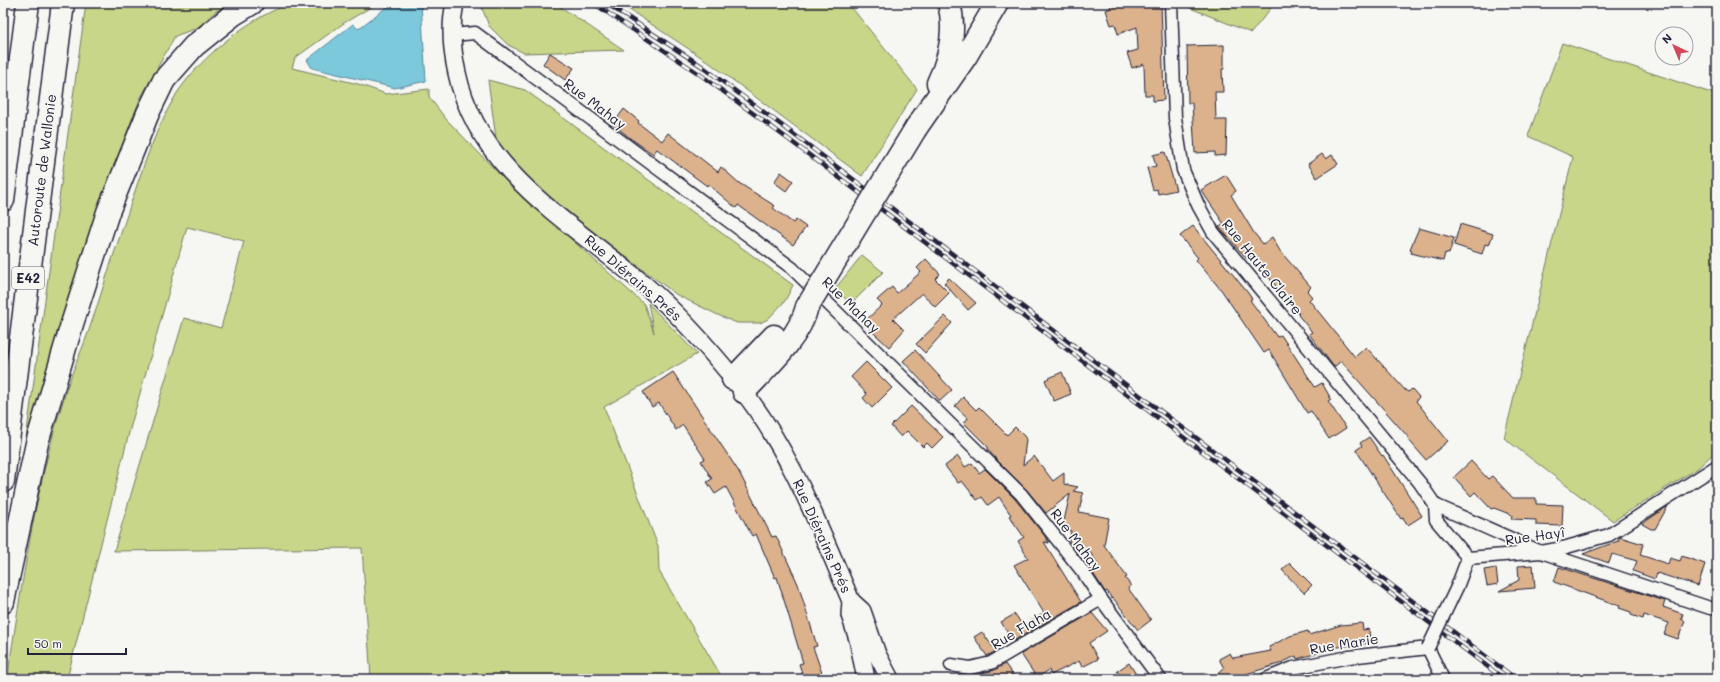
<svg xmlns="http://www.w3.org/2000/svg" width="1720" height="682" font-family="Mali,sans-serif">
<rect width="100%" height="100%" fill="#f6f6f2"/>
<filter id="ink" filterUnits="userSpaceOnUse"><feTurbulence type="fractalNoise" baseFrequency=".025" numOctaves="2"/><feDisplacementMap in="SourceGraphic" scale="8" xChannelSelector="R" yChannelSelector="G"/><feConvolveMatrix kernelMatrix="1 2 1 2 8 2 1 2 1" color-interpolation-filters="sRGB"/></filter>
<g filter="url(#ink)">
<!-- green -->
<g fill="#c8d68a" stroke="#757c62">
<path d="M86,3h144l-15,9 -18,16 -22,8 -35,63 -42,109 -32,97 -43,155z"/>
<path d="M293,3h85l-34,20 -49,35 -3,10 66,16 28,10 43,-5v8l17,22 62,64 136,121 10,29 -6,-30 49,51 -93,53 54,139 1,25 64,108h-352l-9,-131 -248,3 70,-233 37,10 23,-87 -57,-14 -56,198 -64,254h-60c15,-94 28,-190 57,-281 6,-22 16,-43 24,-65 11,-31 20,-63 31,-94 17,-49 31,-102 58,-146 25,-37 73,-77 116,-90z"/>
<path d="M480,3h75l69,47 -100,3 -16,-8 -19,-19z"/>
<path d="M619,3h229l69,86 -55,87 -155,-115z"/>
<path d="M1188,3h87l-24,30 -63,-26z"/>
<path d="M1562,43l155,52v355l-19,18 -85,53 -109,-83 69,-281 -45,-21z"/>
<path d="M488,80l37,10 268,195 -8,16 -17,18 -8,4h-23l-17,-7 -43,-21 -98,-73 -81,-69z"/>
<path d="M862,255l21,17 -32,32 -16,-15z"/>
</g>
<!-- water -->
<path fill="#7cc9dc" stroke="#58869c" d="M392,3h29l5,78 -31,7 -83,-20 -5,-8 46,-36 5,5z"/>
<!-- building -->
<g fill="#dcb28d" stroke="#22223b">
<path d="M1109,3h52l3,97 -11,1v-6h-8l-1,-31 -12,4 -5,-15 11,-3 -1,-23 -19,7 -3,-10 -4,1 -5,-15 5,-2z"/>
<path d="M1224,45v24h-2l1,23h-8l1,28h11l-1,35 -11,1v-4l-20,1 -3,-50h-4l-1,-57z"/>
<path d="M550,53l24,15 -9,12 -22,-16z"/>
<path d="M624,109l15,12 -1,2 24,18 6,-8 50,39 3,-5 18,16 36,23 -2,2 20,15 3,-3 10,7 -13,18 -55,-40 -2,3 -28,-24 -1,2 -50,-37 -4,5 -23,-16 -17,-14z"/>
<path d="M1165,152l11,38 -18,4 -1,-5 -4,1 -6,-22 9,-2 -3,-11z"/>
<path d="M1322,154l4,5 6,-4 6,9 -21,14 -9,-14z"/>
<path d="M781,172l12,9 -7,10 -12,-9z"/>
<path d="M1226,175l10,16 -5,4 23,38 9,11 9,-7 8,14 31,36 -4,4 5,6 -3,3 46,57 11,-10 39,43 3,2 4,-3 7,8 -3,4 32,40 -22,19 -18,-21 1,-1 -68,-77 -7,6 -25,-33 3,-2 -14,-17 1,-1 -38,-46 -11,-12 -3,3 -28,-32 5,-3 -23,-34z"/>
<path d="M1460,224l33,10 -4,11 -4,-1 -3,10 -28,-9z"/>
<path d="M1193,226l55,67 4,6 -2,1 27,37 4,-2 34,52 7,-4 9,16 -3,2 18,27 -17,11 -18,-28 -4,2 -38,-63 -5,3 -42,-62 -26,-31 2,-2 -18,-22z"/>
<path d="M1419,228l35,10 -5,16 -4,-1 -2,8 -32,-8 1,-3 -2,-1z"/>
<path d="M926,259l14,15 -5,5 14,14 -14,14 -13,-14 -29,26 11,11 -15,17 -26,-24 19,-18 -5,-5 15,-13 5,6 24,-21 -4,-4z"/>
<path d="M949,278l27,25 -8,7 -24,-27z"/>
<path d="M945,316l7,7 -27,30 -9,-9z"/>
<path d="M915,350l37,40 -12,11 -37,-40z"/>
<path d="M866,362l26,26 -20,20 -9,-10 4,-4 -16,-17z"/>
<path d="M673,372l66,100 33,65 4,-1 22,48 19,62 -4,1 11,32h-20l-5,-15 4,-1 -26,-86 -2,1 -19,-44 -4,2 -26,-49 -11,7 -8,-12 5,-3 -11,-18 4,-2 -22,-34 -7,5 -17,-27 -7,4 -9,-15z"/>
<path d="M1062,372l9,22 -17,7 -9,-21z"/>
<path d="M963,397l13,13 3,-3 28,28 8,-8 9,9 2,3 -3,26 11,-9 19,25 11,-8v11l14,3 -5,4 10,2 -4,19 30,6 -5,27 23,32 -2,1 6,8 -3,2 23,32 -13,10 -25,-32 -1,1 -5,-8 -2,1 -14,-22 7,-5 -8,-13 -16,-4 -5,-7 2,-10 -5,-1 -2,-9 6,-27 -24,19 -20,-24 -29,-29 -9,-10v-3l-24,-24 4,-5 -13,-12z"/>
<path d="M911,406l32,31 -11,11 -5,-5 -4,4 -16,-16 -6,6 -10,-11z"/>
<path d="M1369,437l13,19 1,-1 39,61 -14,9 -5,-7 -2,1 -45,-69 6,-4 -2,-3z"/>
<path d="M958,456l7,11 7,-4 7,10 6,-4 30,30 29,36 5,8 -5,-1 37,60 -68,39 -12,-19 14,-8 8,12 21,-13 -30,-48 14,-7 -10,-17 6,-4 -15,-21 2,-1 -12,-18 -11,8 -6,-8 -5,3 -15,-19 -4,2 -3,-4 -10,-13z"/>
<path d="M1471,461l17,18 4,-3 21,22h23v6l27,1 -1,21 -26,-1v-5l-25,-1 1,-4 -18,-7 -3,1 -16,-17 -4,4 -17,-19z"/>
<path d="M1668,506l-13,23h-4l-9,-5z"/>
<path d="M1620,537l23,7 -3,11 28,9 2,-6 10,3 2,-5 23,8 -7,22 -41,-13 -2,6 -22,-8 4,-10 -25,-7 -3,9 -26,-9 35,-13z"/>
<path d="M1290,563l22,22 -8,8 -22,-23z"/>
<path d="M1533,565l2,23 -36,3 20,-11 -1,-14z"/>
<path d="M1559,567l106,34 -2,6 20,7 -2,5 4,2 -7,18 -14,-5 5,-11 -25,-8 -1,4 -12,-4v-3l-12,-4 1,-2 -66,-24z"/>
<path d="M1496,568l2,16 -11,2 -3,-16z"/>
<path d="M1092,613l15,18 -18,12 9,16 -16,8 -3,-6 -28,14 -2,-5 -12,8 -16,-24z"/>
<path d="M1362,623l1,7 6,-1 1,14 -32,4 -41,12 -1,-3 -17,8 -33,10 1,5h-35l12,-11 -5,-9 11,-6 3,5 38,-7 -2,-4 21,-11 18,-5 1,4 32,-10z"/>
<path d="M982,632l14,19 -9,5 -13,-19z"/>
<path d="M1129,663l10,16h-16l-6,-8z"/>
<path d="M1005,664l11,15h-45l11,-6 13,-3z"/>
</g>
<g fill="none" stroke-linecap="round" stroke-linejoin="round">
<defs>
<g id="street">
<path d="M1171,3l4,115 8,52 15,35 15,27 207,251 15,22 1,15 32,38"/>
<path d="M452,35l23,-2 317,235 229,226 62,78 18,27 59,80"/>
<path d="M1435,505l106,47 169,56h7"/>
<path d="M1468,558l73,-6 22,-4 46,-13 108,-69"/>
<path d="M1457,587l11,-29"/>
<path d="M951,665l19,3 21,-5 110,-64"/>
<path d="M1266,679l27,-11 56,-11 79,-9 15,31"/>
</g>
<g id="secondary">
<path d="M455,3c-5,23 -3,48 2,70 21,100 117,151 189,213 32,27 60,59 87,92 56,68 84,144 118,223l11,10 15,43 13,25"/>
<path d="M851,601l-1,14 8,24 8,40"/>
</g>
<g id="highway">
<path d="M938,83c12,-25 18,-53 11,-80"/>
<path d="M916,128l50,-72 31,-53"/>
<path d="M3,200l25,-197"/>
<path d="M733,379l41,-43"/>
<path d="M744,392c22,-24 55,-53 63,-85"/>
<path d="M3,481l60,-478"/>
<path d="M3,602l34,-159 35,-119 36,-112 40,-99 16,-33 30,-34 40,-32 18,-11"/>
</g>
</defs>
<!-- street casing -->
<use href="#street" stroke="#22223b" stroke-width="15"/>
<!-- secondary casing -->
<use href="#secondary" stroke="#22223b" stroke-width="20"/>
<!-- highway casing -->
<use href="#highway" stroke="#22223b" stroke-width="25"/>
<!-- street -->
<use href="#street" stroke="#f6f6f2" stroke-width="12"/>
<!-- secondary -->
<use href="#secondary" stroke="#f6f6f2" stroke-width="17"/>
<!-- highway -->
<use href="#highway" stroke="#f6f6f2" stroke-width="22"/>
<defs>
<g id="rail">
<path d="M593,3l105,70 90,66 716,540"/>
<path d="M606,3l97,64 89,66 724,546"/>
</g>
</defs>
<!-- rail casing -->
<use href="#rail" stroke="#22223b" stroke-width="4.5"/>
<!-- rail -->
<use href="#rail" stroke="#f6f6f2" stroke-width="3" stroke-dasharray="9" stroke-linecap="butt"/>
<defs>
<path id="street-bridge" d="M1428,648l29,-61"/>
<path id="highway-bridge" d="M807,307l109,-179"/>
</defs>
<!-- street-bridge casing -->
<use href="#street-bridge" stroke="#22223b" stroke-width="15" stroke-linecap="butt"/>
<!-- highway-bridge casing -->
<use href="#highway-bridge" stroke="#22223b" stroke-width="25" stroke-linecap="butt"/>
<!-- street-bridge -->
<use href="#street-bridge" stroke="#f6f6f2" stroke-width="12"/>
<!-- highway-bridge -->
<use href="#highway-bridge" stroke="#f6f6f2" stroke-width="22"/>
</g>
</g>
<g text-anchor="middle" stroke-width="3.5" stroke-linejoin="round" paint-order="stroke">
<!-- shield labels -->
<rect fill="#f6f6f2" stroke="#626272" stroke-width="1" x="12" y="267" width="32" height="22" rx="3"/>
<g font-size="13" font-weight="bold" fill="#22223b">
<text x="28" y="283">E42</text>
</g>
<!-- street labels -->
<g font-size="14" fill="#22223b" stroke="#f6f6f2">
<text transform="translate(595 104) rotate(37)" y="5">Rue Mahay</text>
<text transform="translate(42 170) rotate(-83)" y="5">Autoroute de Wallonie</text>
<text transform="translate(1262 267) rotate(51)" y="5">Rue Haute Claire</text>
<text transform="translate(633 278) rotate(41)" y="5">Rue Diérains Prés</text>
<text transform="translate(851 305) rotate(44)" y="5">Rue Mahay</text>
<text transform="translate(822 536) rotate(66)" y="5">Rue Diérains Prés</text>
<text transform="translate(1535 536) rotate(-8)" y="5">Rue Hayî</text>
<text transform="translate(1076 540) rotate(53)" y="5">Rue Mahay</text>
<text transform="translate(1021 629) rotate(-30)" y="5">Rue Flaha</text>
<text transform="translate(1344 644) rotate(-9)" y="5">Rue Marie</text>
</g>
</g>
<!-- margin -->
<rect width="1720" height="682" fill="none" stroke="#f6f6f2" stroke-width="16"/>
<rect x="8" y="8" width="1704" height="666" fill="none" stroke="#22223b" stroke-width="1.5" filter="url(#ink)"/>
<!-- north arrow -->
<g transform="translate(1674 46) rotate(316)"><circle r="19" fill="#f6f6f2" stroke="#a1a1a9"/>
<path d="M0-3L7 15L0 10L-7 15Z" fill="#d1495b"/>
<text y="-6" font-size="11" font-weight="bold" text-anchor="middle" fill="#22223b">N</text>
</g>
<!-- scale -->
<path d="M28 648v6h98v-6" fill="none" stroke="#22223b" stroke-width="2"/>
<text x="34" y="648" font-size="12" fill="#22223b" stroke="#f6f6f2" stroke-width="3" paint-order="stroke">50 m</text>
</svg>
